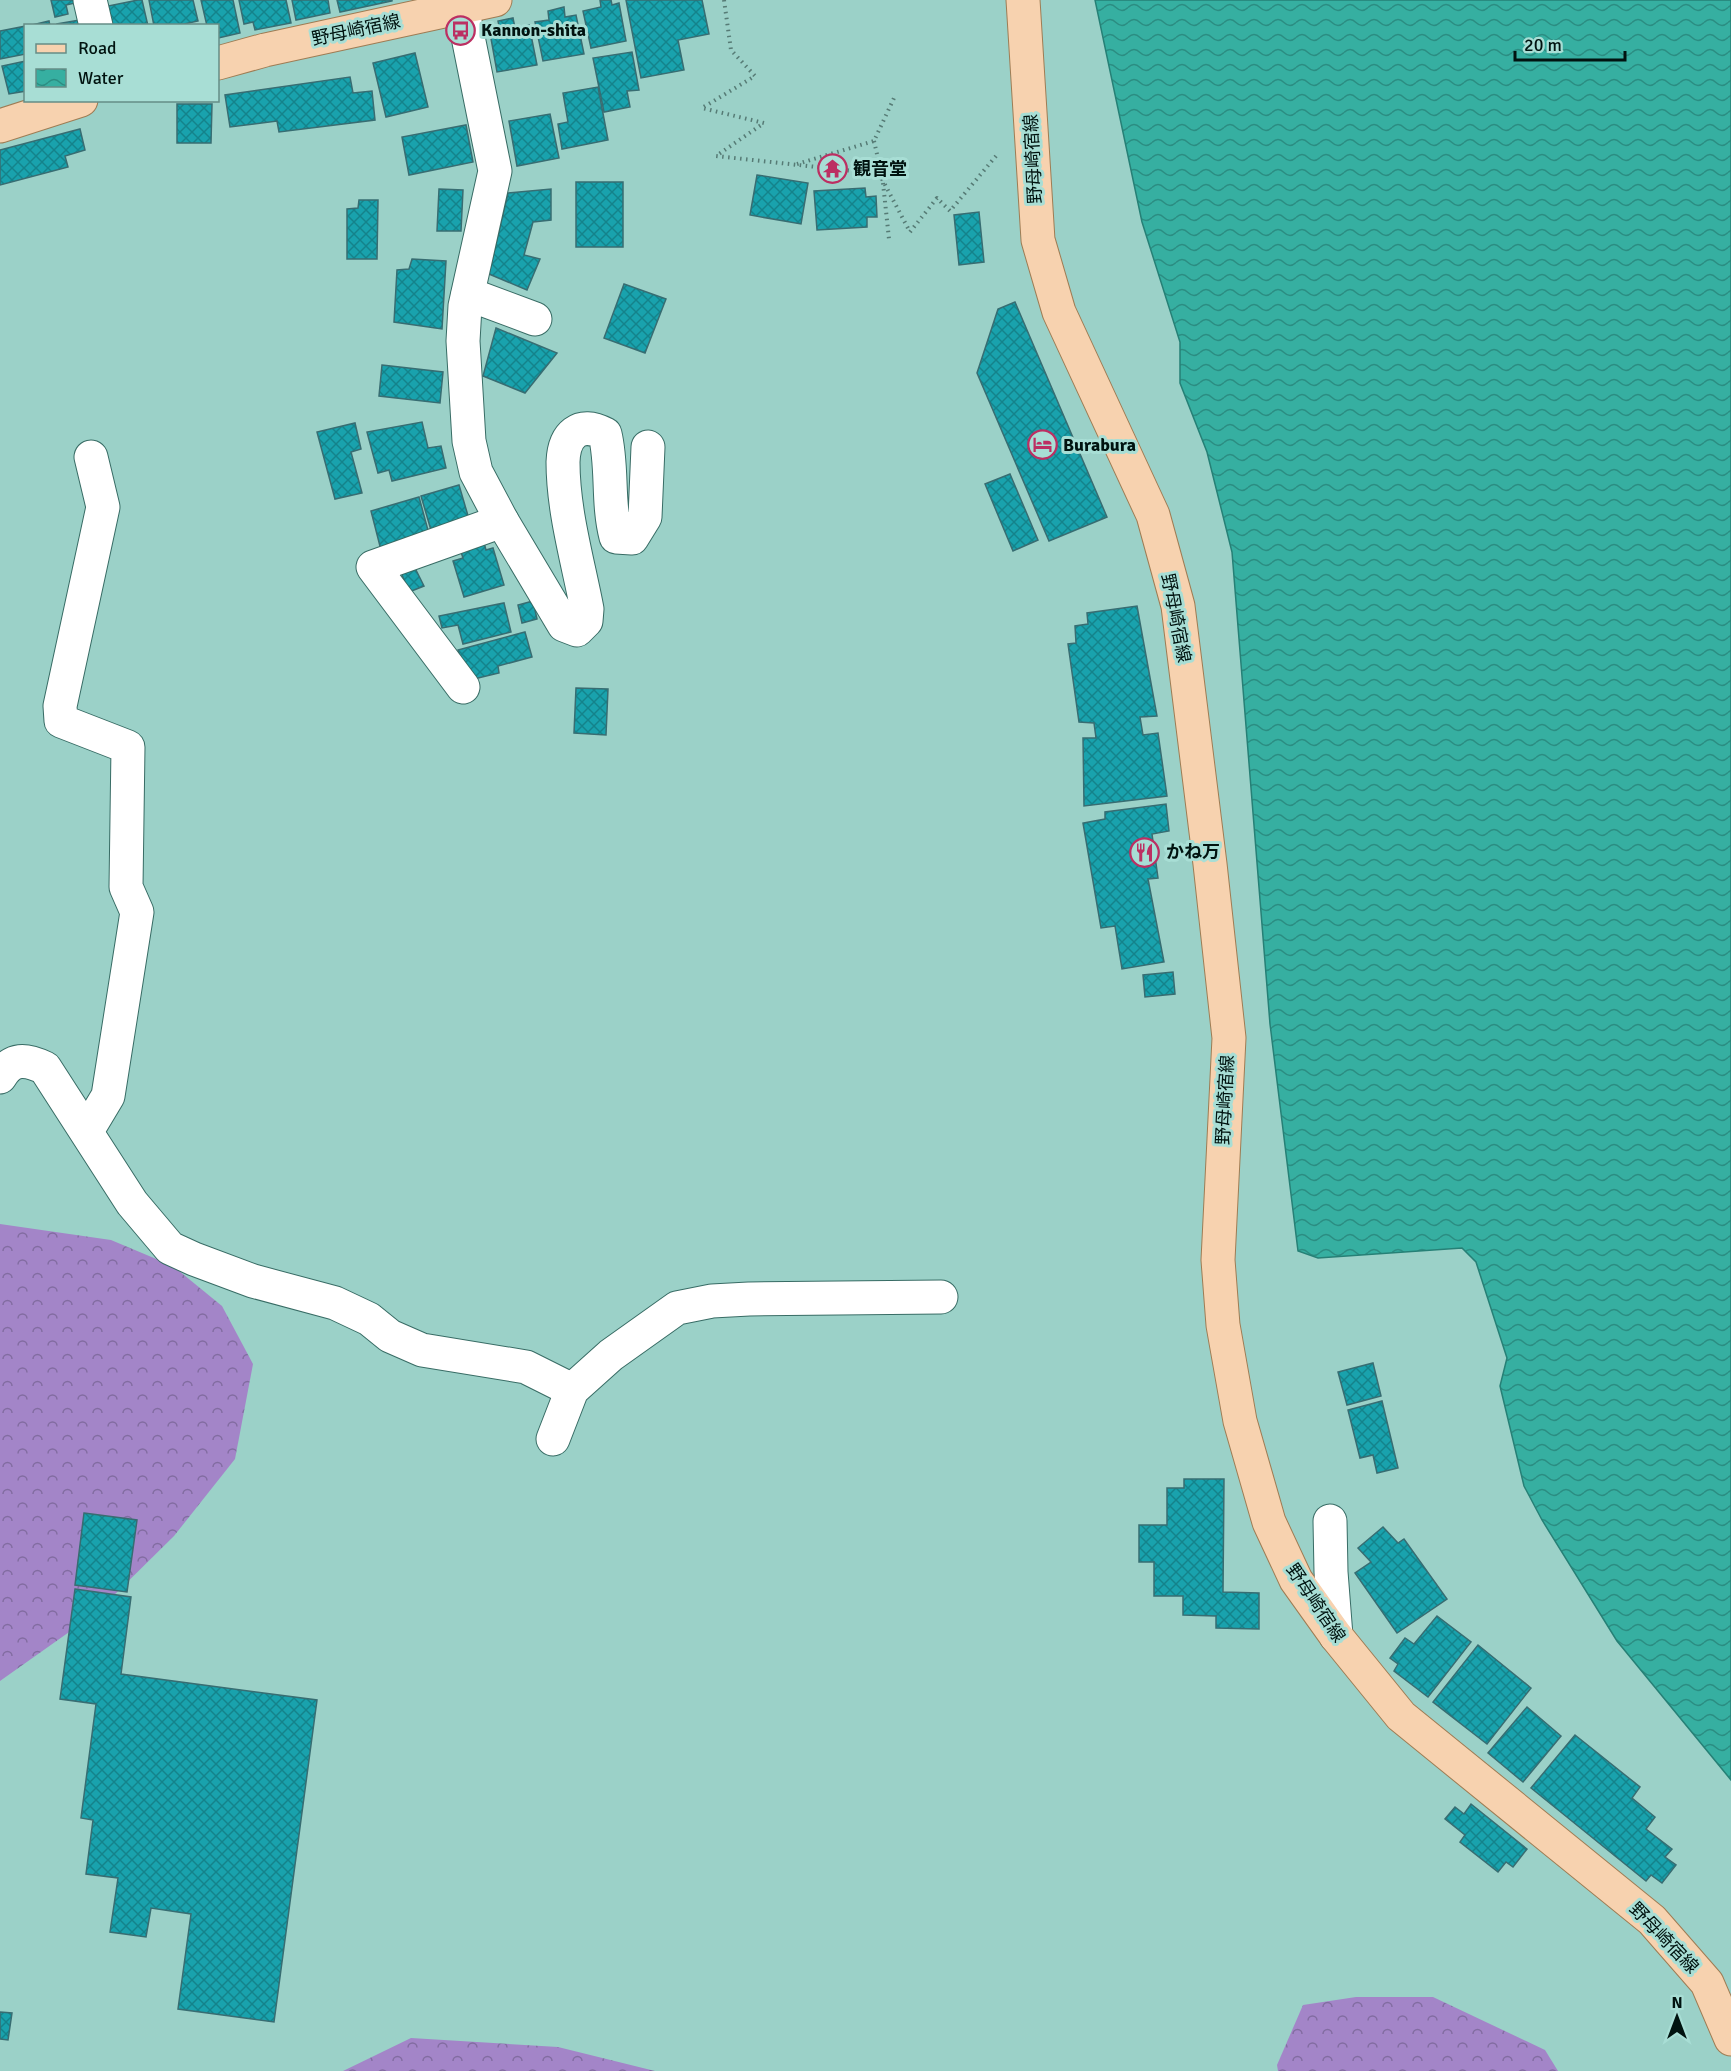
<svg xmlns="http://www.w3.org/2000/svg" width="1731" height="2071" font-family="Signika,'Noto Sans JP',sans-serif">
<defs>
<pattern id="forest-crowns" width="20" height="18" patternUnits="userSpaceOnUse" patternTransform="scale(1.5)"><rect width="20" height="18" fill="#a385c8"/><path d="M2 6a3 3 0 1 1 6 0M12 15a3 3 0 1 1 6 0" fill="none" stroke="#826ca1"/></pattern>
<pattern id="water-waves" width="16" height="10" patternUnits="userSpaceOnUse" patternTransform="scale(1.5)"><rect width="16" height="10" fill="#36afa1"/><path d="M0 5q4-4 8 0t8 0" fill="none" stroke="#2b8d82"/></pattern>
<pattern id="building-cross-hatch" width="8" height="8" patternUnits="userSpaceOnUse" patternTransform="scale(1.5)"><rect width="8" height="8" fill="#19a2ad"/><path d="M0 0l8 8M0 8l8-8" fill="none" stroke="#14838b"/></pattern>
</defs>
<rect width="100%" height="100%" fill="#9bd1c8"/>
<!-- forest -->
<g fill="url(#forest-crowns)">
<path d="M0,1224l111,16 62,26 49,40 31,58 -18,95 -61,77 -78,77 -96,68z"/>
<path d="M1356,1997h77l112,53 13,21h-280l-1,-6 26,-60z"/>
<path d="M411,2038l147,9 97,24h-312z"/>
</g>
<!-- water -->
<path fill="url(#water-waves)" stroke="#268076" stroke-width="1.5" d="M1095,0h636v1780l-114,-139 -75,-121 -18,-34 -24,-100 7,-28 -31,-96 -14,-14 -144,10 -20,-7 -28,-227 -38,-472 -25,-100 -27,-69v-41l-38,-120z"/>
<!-- building -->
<g fill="url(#building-cross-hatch)" stroke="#386d72" stroke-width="1.5">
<path d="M51,0h23l1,3 -9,2 2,9 -13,3z"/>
<path d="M138,0h4l6,26h-41l-4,-19z"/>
<path d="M149,0h44l5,21 -23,5h-21z"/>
<path d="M201,0h32l7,33 -22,5v-12h-11z"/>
<path d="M239,0h47l5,23 -36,7 -2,-8 -9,2z"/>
<path d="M292,0h36l2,13 -34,7z"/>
<path d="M337,0h55v1l-52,11z"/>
<path d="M600,0h11l1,5 7,-2 7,38 -35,7 -8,-37 18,-4z"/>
<path d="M626,0h76l7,34 -31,6 6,30 -43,8z"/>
<path d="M564,7l1,10 11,-2 8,39 -41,7 -8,-39 14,-2 -1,-9z"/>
<path d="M513,18l2,10 14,-3 8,40 -40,7 -7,-39 10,-3 -2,-9z"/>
<path d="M79,20l1,6h-23v-2z"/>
<path d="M49,21l1,5h-22z"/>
<path d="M26,26v28l-26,5v-28z"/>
<path d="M632,52l7,38 -12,1 3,16 -26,5 -11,-54z"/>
<path d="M415,53l13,54 -42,10 -13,-54z"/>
<path d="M26,61v30l-17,3 -7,-28z"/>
<path d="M350,77l3,16 19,-2 3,29 -96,12 -2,-11 -47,6 -5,-32z"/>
<path d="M598,87l10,53 -46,9 -4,-25 10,-2 -5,-29z"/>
<path d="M177,104h35l-1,39h-34z"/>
<path d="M550,114l9,44 -42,8 -8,-45z"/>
<path d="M466,125l7,37 -64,13 -7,-38z"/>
<path d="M80,129l5,21 -20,6 3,11 -68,18v-35z"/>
<path d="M757,175l51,8 -7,41 -51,-9z"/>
<rect x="576" y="182" width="47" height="65"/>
<path d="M865,188l1,9 10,-1 1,21h-10v10l-50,3 -3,-39z"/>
<path d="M439,189l24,1 -2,41h-24z"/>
<path d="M551,189v31l-18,2 -9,33 16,4 -13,31 -38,-16 19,-81z"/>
<path d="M359,200h19l-1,59h-30v-50l11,-1z"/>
<path d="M979,212l5,50 -25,3 -5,-50z"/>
<path d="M412,259l34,2 -4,68 -48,-7 3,-52 12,-1z"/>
<path d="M624,284l42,15 -21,54 -41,-15z"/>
<path d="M1015,302l92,215 -58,24 -72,-168 21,-64z"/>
<path d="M496,328l61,25 -32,40 -42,-17z"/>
<path d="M382,365l61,7 -3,31 -61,-7z"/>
<path d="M422,422l6,26 13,-2 5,22 -54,13 -3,-11 -11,3 -11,-41z"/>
<path d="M355,423l6,26 -10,3 11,41 -27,6 -18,-67z"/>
<path d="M1010,474l28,66 -25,11 -28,-67z"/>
<path d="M459,485l12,41 -38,11 -12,-41z"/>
<path d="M419,497l10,37 -47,20 -11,-43z"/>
<path d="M483,539l3,11 7,-2 11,37 -40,12 -11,-36 10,-3 -4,-12z"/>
<path d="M413,564l11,22 -15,6 -9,-22z"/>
<path d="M533,601l4,18 -15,4 -4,-18z"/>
<path d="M504,603l7,29 -48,12 -5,-19 -16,3 -3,-12z"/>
<path d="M1137,606l20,110 -17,1 3,18 15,-2 9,63 -83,10 -1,-68h13l-2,-15 -15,-1 -11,-78 8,-1 -1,-17 13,-2 -1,-11z"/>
<path d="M525,632l7,25 -34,9 1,7 -25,6 -9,-5 -7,-24z"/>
<path d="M576,688l32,1 -2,46 -32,-2z"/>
<path d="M1166,804l3,27 -17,3 6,44 -10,1 16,83 -42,7 -7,-43 -14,2 -18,-105 22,-4v-7z"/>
<path d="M1173,972l2,22 -30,3 -2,-22z"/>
<path d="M1373,1363l8,33 -34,9 -9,-33z"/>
<path d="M1382,1401l16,67 -21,5 -4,-18 -13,3 -12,-48z"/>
<path d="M1184,1479h40l-1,113 36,1v36l-43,-1v-12l-33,-1v-19h-29v-34h-15v-37h28v-37h17z"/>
<path d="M84,1513l53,7 -10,72 -52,-7z"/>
<path d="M1383,1527l15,16 6,-4 43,60 -50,34 -42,-60 16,-11 -13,-14z"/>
<path d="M75,1589l56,8 -10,77 196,26 -43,322 -96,-13 13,-95 -40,-6 -5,29 -36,-5 8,-54 -32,-4 7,-54 -12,-2 15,-114 -36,-5z"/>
<path d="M1437,1616l34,26 -43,55 -34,-26 4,-7 -8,-6 15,-20 9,6z"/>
<path d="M1478,1645l53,43 -44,56 -54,-42z"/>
<path d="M1527,1707l34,29 -38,46 -35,-29z"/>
<path d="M1575,1735l65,52 -8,11 23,19 -9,12 26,20 -7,8 11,8 -14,18 -11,-8 -5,6 -115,-93z"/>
<path d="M1471,1804l56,45 -14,18 -7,-5 -8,10 -38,-30 5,-7 -20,-16 10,-12 9,7z"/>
<path d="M0,2012l12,1 -4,27 -8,-1z"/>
</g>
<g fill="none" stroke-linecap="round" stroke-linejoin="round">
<defs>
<g id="minor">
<path d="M90,0l6,26"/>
<path d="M462,7l33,164 -30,135 -2,35 6,100 7,31 26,49 62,104 13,5 9,-9 1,-12c-9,-47 -24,-98 -24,-147 1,-27 16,-42 42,-28 8,33 2,69 11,103l16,1 13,-21 3,-70"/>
<path d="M468,294l67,25"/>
<path d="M463,687l-90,-120 129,-46"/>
<path d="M0,1077c12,-20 26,-18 45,-9l87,135 38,45 24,11 59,22 82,22 34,16 21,17 32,14 104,17 46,23"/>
<path d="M87,1131l21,-35 29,-184 -11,-25 2,-140 -67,-26 -1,-15 43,-199 -12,-50"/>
<path d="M553,1439l19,-49 39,-35 66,-47 35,-7 37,-2 192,-2"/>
<path d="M1330,1521l1,51 5,64"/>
</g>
<g id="major">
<path d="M1023,0l15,240 21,72 94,203 25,91 32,258 19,174 -11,222 5,65 17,96 29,101 27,58 40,56 65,80 251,204 55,63 24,56"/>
<path d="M218,63l47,-13 230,-50"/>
<path d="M0,126l81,-26"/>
</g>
</defs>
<!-- minor casing -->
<use href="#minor" stroke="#386c65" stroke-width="35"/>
<!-- major casing -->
<use href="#major" stroke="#9e7c54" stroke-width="35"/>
<!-- path -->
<g stroke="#567b75" stroke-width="4" stroke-dasharray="1.5 4.5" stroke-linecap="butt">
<path d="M724,0l7,50 24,26 -53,32 62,15 -48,33 165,18"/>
<path d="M874,141l8,35"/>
<path d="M797,164l77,-23 20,-43"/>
<path d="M882,179l28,53 27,-34 13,13 46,-55"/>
<path d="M883,183l6,56"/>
</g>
<!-- minor -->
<use href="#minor" stroke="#fff" stroke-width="33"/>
<!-- major -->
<use href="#major" stroke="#f7d2af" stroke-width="33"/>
</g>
<!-- icons -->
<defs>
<symbol id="bus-ring" viewBox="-11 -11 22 22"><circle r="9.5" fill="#a8ded5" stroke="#bc2f62" stroke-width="1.5"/><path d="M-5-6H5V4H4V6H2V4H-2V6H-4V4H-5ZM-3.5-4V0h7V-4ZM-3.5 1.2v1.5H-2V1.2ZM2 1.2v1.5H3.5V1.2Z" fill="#bc2f62"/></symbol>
<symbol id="temple-ring" viewBox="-11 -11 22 22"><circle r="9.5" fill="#a8ded5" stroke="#bc2f62" stroke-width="1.5"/><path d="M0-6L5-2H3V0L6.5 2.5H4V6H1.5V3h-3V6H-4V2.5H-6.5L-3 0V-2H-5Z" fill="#bc2f62"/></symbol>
<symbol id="hotel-ring" viewBox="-11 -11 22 22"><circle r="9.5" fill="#a8ded5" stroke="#bc2f62" stroke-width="1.5"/><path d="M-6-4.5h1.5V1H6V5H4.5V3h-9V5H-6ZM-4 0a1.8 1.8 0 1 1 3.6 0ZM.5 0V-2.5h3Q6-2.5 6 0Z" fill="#bc2f62"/></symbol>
<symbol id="restaurant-ring" viewBox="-11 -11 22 22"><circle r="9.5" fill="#a8ded5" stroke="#bc2f62" stroke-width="1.5"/><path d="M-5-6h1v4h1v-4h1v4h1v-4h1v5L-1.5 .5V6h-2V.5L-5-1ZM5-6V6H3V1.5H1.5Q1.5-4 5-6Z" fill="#bc2f62"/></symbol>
</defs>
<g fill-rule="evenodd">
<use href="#bus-ring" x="444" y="14" width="33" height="33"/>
<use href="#temple-ring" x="816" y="152" width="33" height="33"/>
<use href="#hotel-ring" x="1026" y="428" width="33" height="33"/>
<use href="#restaurant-ring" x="1128" y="836" width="33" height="33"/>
</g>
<g text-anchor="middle" stroke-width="6" stroke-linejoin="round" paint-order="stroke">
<!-- street labels -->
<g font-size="18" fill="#011310" stroke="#a8ded5">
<text transform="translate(356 30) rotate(-12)" y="6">野母崎宿線</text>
<text transform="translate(1033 159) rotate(-93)" y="6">野母崎宿線</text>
<text transform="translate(1176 618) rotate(79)" y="6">野母崎宿線</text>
<text transform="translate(1225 1100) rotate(-87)" y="6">野母崎宿線</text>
<text transform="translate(1316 1603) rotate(56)" y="6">野母崎宿線</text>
<text transform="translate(1664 1938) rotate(46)" y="6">野母崎宿線</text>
</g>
<!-- poi labels -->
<g font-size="18" font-weight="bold" fill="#011310" stroke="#a8ded5" text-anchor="start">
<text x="481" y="36">Kannon-shita</text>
<text x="853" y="175">観音堂</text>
<text x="1063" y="451">Burabura</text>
<text x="1166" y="858">かね万</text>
</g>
</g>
<!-- legend -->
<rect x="24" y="24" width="195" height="78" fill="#a8ded5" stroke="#658d86" stroke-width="1.5"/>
<rect x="36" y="44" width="30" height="9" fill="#f7d2af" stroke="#658d86" stroke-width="1.5"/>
<text x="78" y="54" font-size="18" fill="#011310">Road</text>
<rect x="36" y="69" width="30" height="18" fill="url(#water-waves)" stroke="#658d86" stroke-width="1.5"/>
<text x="78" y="84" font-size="18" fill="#011310">Water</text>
<!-- north arrow -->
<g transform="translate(1677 2017)" stroke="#a8ded5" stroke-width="4.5" paint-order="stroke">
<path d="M0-4.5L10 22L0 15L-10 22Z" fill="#011310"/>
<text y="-9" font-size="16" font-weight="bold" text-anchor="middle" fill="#011310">N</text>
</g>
<!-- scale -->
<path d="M1515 51v9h110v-9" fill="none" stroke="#011310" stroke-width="3"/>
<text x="1524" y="51" font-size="18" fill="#011310" stroke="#a8ded5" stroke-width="4.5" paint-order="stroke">20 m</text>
</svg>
